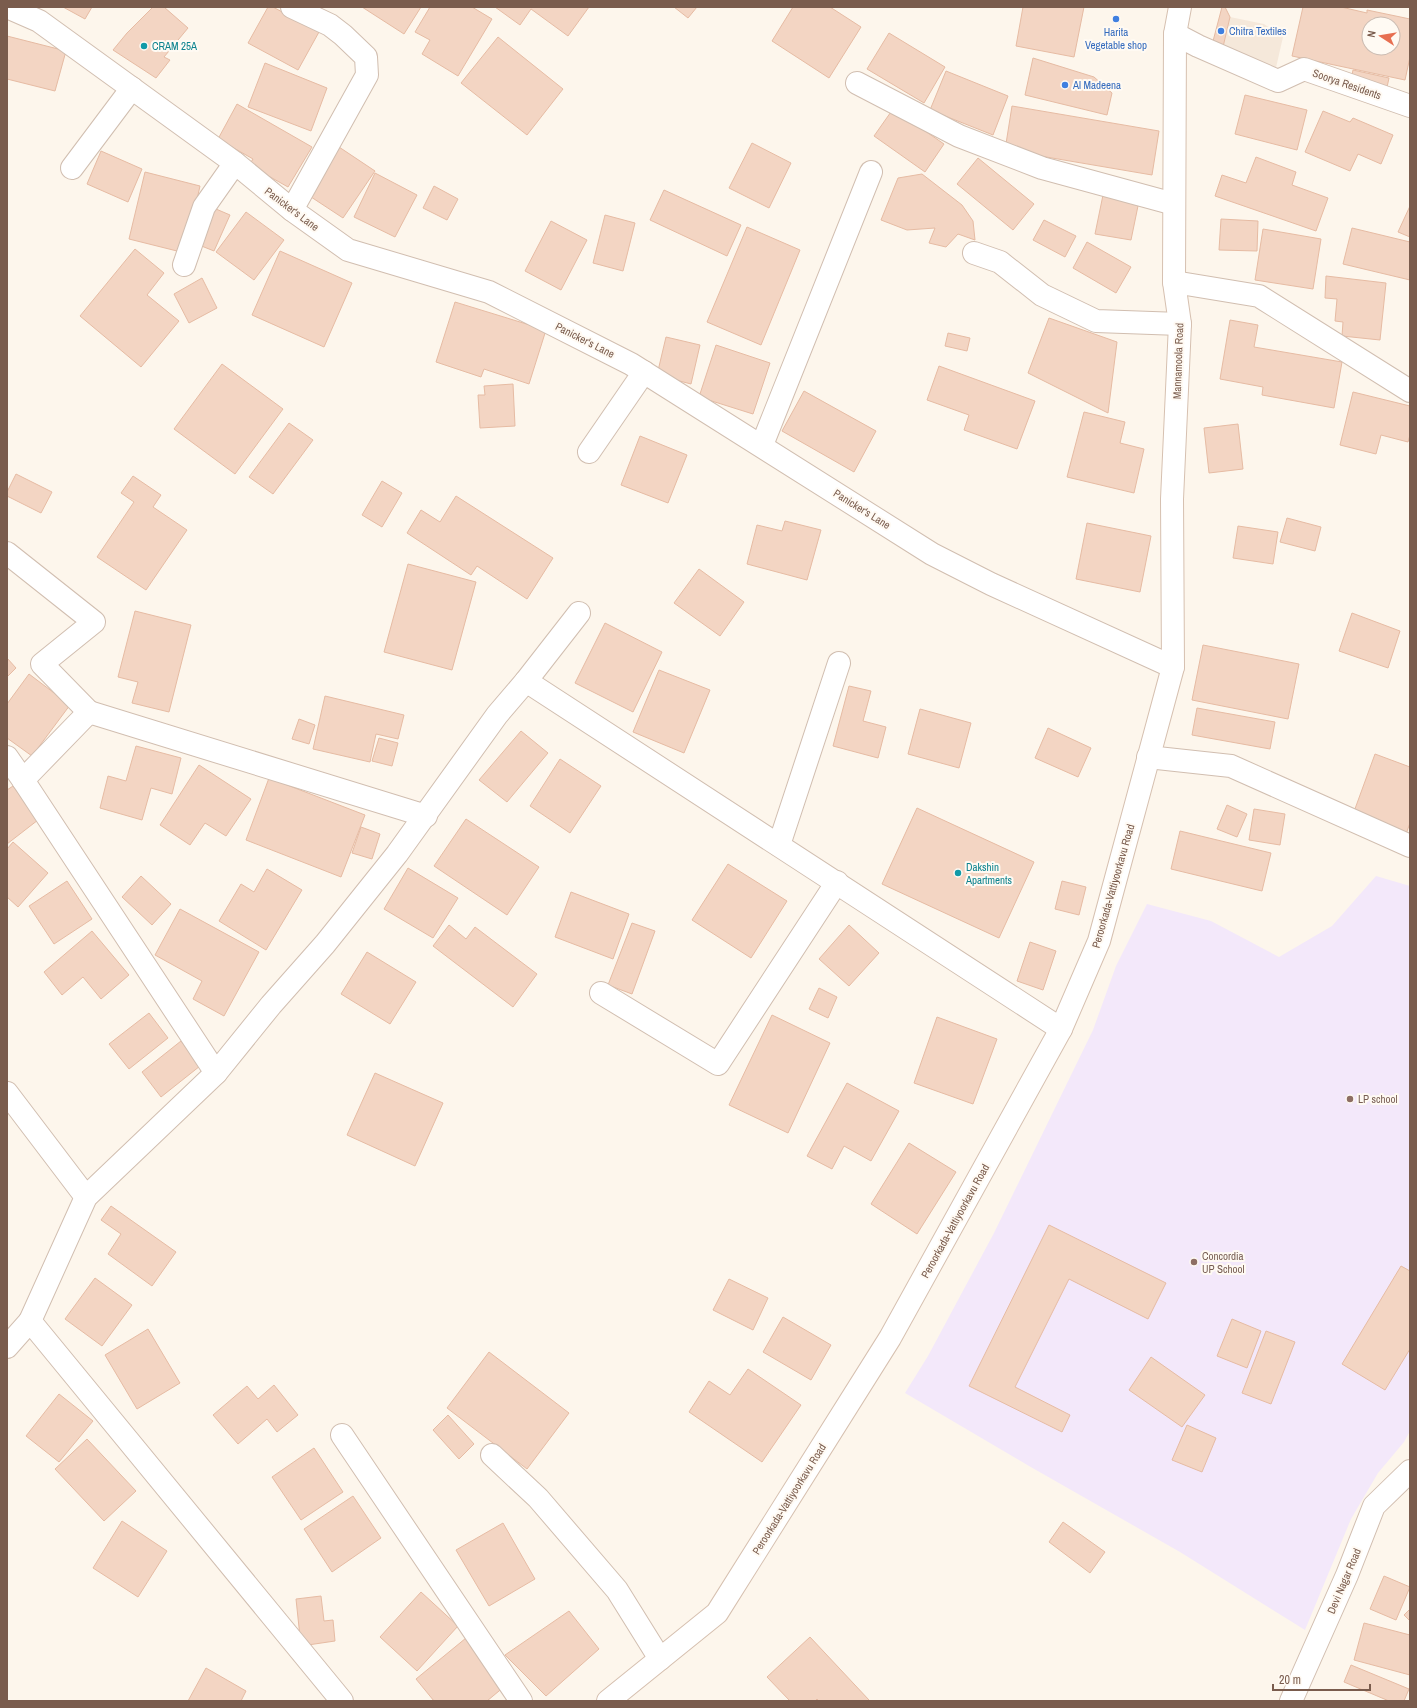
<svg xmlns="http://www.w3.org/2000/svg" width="1417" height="1708" font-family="'Archivo Narrow',sans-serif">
<rect width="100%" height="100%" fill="#fdf6ec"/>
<!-- residential -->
<path fill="#f5e8da" d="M1230,17l34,7 19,13 -8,35 -52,-25z"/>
<!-- education -->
<path fill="#f3e8fa" d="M1376,876l34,10v545l-6,11 -26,31 -27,46 -46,111 -125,-78 -151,-86 -124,-73 23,-37 66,-123 99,-203 23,-64 31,-62 64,17 68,36 53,-31z"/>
<!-- building -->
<g fill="#f3d5c3" stroke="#e6bba3" fill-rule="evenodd">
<path d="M63,7h29l-7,12z"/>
<path d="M153,7h11l24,21 -24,29 6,3 -14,18 -43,-28 14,-17z"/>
<path d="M268,7h5l46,25 -21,38 -50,-27z"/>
<path d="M362,7h59l-17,27z"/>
<path d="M430,7h42l20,12 -34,57 -36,-22 8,-14 -15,-8z"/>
<path d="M495,7h94l-21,29 -37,-27 -11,16z"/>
<path d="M674,7h23l-9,11z"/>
<path d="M793,7h37l31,20 -32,51 -57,-37z"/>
<path d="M1023,7h61l-10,50 -58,-11z"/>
<path d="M1222,7h3l5,10 -7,30 -11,-2z"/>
<path d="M1303,7h38l26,6v-3l43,9v38l-5,23 -113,-24zM1369,24h24v24h-24z"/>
<path d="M889,33l56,34 -21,36 -57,-34z"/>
<path d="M7,36l59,15 -11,40 -48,-12z"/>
<path d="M498,37l65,52 -36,46 -66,-52z"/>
<path d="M1033,58l61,19 18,16 -5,22 -82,-20z"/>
<path d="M265,63l62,25 -16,43 -63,-24z"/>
<path d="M1353,70l36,8 -3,14 -36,-8z"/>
<path d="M946,71l62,25 -15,39 -63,-25z"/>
<path d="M1245,95l62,15 -10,40 -62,-16z"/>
<path d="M237,104l75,43 -24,40 -39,-22 4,-6 -35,-20z"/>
<path d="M1012,106l147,25 -7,44 -147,-25z"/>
<path d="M893,109l51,35 -19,28 -51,-36z"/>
<path d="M1323,111l27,11 3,-4 40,17 -12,29 -23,-10 -8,17 -45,-19z"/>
<path d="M752,143l39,20 -22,45 -40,-20z"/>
<path d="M336,145l39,26 -32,47 -38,-25z"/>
<path d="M101,151l41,18 -14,33 -41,-18z"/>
<path d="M1256,157l40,15 -4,13 36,13 -12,33 -101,-35 7,-21 24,8z"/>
<path d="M978,158l56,46 -21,26 -56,-46z"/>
<path d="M145,172l55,14 -15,67 -56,-14z"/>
<path d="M375,173l42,22 -22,42 -41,-20z"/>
<path d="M922,174l40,31 11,16 2,19 -17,-6 -12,13 -17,-4 6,-15 -28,2 -26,-10 17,-42z"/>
<path d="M434,186l24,13 -11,21 -24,-12z"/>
<path d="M664,190l77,35 -14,31 -77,-36z"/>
<path d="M1103,195l36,6 -8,39 -36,-6z"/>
<path d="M209,206l21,9 -16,36 -20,-8z"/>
<path d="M1410,206v31l-12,-5z"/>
<path d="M246,212l38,28 -30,40 -38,-28z"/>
<path d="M605,215l30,8 -12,48 -30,-8z"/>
<path d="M1221,219l37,2 -1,30 -38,-1z"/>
<path d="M1044,220l32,16 -11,21 -32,-17z"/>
<path d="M551,221l36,19 -26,50 -36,-19z"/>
<path d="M747,227l53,23 -39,95 -54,-23z"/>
<path d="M1352,228l58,14v38l-67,-16z"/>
<path d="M1263,229l58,10 -8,50 -58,-9z"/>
<path d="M1087,242l44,25 -15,26 -43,-25z"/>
<path d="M135,249l29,24 -17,22 32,26 -38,46 -61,-51z"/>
<path d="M280,251l72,32 -28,64 -72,-32z"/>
<path d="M1326,276l60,7 -6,57 -38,-4 1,-14 -8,-1 2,-22 -12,-1z"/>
<path d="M202,278l15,30 -28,15 -15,-29z"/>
<path d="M455,302l91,28 -17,54 -45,-15 -3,8 -45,-15z"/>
<path d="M1049,318l68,24 -9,71 -80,-40z"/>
<path d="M1230,320l28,5 -4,22 88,15 -8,46 -72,-13 1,-8 -43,-8z"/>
<path d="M948,333l22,5 -3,13 -22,-5z"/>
<path d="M666,337l34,8 -9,39 -34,-9z"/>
<path d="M716,345l54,18 -17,51 -54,-17z"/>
<path d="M222,364l61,45 -48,65 -61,-45z"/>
<path d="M939,366l96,35 -18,48 -53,-19 5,-15 -42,-15z"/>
<path d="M513,384l2,42 -35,2 -2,-33h7l-1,-9z"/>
<path d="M804,391l72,40 -22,41 -72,-41z"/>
<path d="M1353,392l57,14v29l-2,7 -27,-7 -5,19 -36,-9z"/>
<path d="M1084,412l41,10 -5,21 24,6 -10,44 -67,-16z"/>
<path d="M289,423l24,17 -40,54 -24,-17z"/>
<path d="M1238,424l5,45 -34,4 -5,-45z"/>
<path d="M640,436l47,19 -19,48 -47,-18z"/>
<path d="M16,474l36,18 -11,21 -34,-17v-4z"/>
<path d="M133,476l28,19 -8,12 34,23 -41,60 -49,-33 37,-55 -13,-9z"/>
<path d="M382,481l20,12 -20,34 -20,-12z"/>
<path d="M456,496l97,62 -26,41 -50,-33 -6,9 -64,-42 14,-23 19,12z"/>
<path d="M1287,518l34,9 -6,24 -35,-9z"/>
<path d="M785,521l36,9 -14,50 -60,-16 10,-39 25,6z"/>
<path d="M1087,523l64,13 -11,56 -64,-13z"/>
<path d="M1238,526l40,6 -5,32 -40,-6z"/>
<path d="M408,564l68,18 -24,88 -68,-18z"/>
<path d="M699,569l45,33 -24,34 -46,-33z"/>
<path d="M135,611l56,14 -22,87 -37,-9 6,-21 -20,-5z"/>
<path d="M1352,613l48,18 -12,37 -49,-17z"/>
<path d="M605,623l57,29 -29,60 -58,-29z"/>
<path d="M1203,645l96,19 -11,55 -96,-19z"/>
<path d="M7,658l9,10 -9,9z"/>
<path d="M659,670l51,20 -26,63 -51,-21z"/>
<path d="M29,674l41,31 -38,51 -25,-18v-34z"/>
<path d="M849,686l22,5 -8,30 23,6 -8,31 -45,-12z"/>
<path d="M325,696l79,19 -6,24 -22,-5 -6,28 -57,-13z"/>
<path d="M1197,708l78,14 -5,27 -78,-14z"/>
<path d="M920,709l51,14 -12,45 -51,-14z"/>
<path d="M299,719l16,6 -6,19 -17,-5z"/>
<path d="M1048,728l43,20 -13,29 -43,-19z"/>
<path d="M521,731l27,22 -41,49 -28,-22z"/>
<path d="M379,738l19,5 -6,23 -20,-5z"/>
<path d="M136,746l45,12 -9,36 -21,-6 -9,32 -42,-12 8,-32 18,5z"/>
<path d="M1375,754l35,13v56l-9,25 -53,-20z"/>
<path d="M560,759l41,27 -31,47 -40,-27z"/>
<path d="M199,765l52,34 -25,37 -21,-13 -15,22 -30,-20z"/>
<path d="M269,778l96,37 -24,62 -95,-37z"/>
<path d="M13,786l25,34 -31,24v-54z"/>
<path d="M1227,805l20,9 -10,23 -20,-8z"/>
<path d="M917,808l117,54 -35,76 -117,-54z"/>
<path d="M1254,809l31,5 -5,31 -31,-5z"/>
<path d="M466,819l73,48 -32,48 -73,-49z"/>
<path d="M361,827l19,7 -8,25 -20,-6z"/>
<path d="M1180,831l91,22 -9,38 -91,-22z"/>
<path d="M13,842l35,31 -30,34 -11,-10v-48z"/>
<path d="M728,864l59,37 -36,57 -59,-38z"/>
<path d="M408,868l50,30 -25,40 -49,-29z"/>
<path d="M267,869l35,21 -36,60 -47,-29 22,-37 13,8z"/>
<path d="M141,876l30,28 -19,21 -30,-28z"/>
<path d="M67,881l25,38 -38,25 -25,-38z"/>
<path d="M1062,881l24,6 -7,28 -24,-6z"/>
<path d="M571,892l58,22 -16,45 -58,-22z"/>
<path d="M180,909l79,43 -35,64 -31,-17 9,-18 -47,-26z"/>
<path d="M632,923l23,8 -23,63 -24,-9z"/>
<path d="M449,925l17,14 9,-12 62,47 -24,33 -80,-61z"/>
<path d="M849,925l30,28 -30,33 -30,-27z"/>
<path d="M92,931l37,44 -28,24 -18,-22 -21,18 -18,-23z"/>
<path d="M1030,942l26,9 -13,39 -26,-9z"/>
<path d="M367,952l49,30 -26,42 -49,-30z"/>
<path d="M819,988l18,9 -9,21 -19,-9z"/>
<path d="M149,1013l19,25 -39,31 -20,-25z"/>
<path d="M772,1015l58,28 -42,90 -59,-28z"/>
<path d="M937,1017l60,22 -24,65 -59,-21z"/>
<path d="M181,1041l19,25 -39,31 -19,-25z"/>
<path d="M375,1073l68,30 -28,63 -68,-31z"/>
<path d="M847,1083l52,28 -28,50 -27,-15 -12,23 -25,-13z"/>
<path d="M909,1143l47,29 -39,62 -46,-30z"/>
<path d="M111,1206l65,46 -24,34 -44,-32 13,-20 -20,-14z"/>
<path d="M1049,1225l117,58 -18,36 -79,-40 -54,108 55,28 -8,17 -93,-46z"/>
<path d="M1401,1266l9,5v78l-25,41 -43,-26z"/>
<path d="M95,1278l37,27 -30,41 -37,-27z"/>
<path d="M729,1279l39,19 -15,32 -40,-20z"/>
<path d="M783,1317l48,28 -20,35 -48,-28z"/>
<path d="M1232,1319l29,12 -14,37 -30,-12z"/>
<path d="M148,1329l32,54 -43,26 -32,-54z"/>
<path d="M1266,1331l29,11 -24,62 -29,-11z"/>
<path d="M489,1352l80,61 -42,56 -80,-61z"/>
<path d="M1151,1357l54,38 -23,32 -53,-37z"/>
<path d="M748,1369l53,36 -39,57 -73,-50 20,-31 21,14z"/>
<path d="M274,1385l24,30 -21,17 -10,-13 -29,25 -25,-29 34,-29 11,13z"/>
<path d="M59,1394l34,27 -34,41 -33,-26z"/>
<path d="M448,1415l26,29 -15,15 -26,-29z"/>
<path d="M1187,1425l29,13 -14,34 -30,-12z"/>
<path d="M87,1439l49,52 -32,30 -49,-52z"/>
<path d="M314,1448l29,44 -42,28 -29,-43z"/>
<path d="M353,1496l28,42 -49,34 -28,-43z"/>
<path d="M122,1521l45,30 -29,46 -45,-29z"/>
<path d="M1063,1522l42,30 -15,21 -41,-31z"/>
<path d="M503,1523l32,56 -46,27 -33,-56z"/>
<path d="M1384,1576l26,11 -14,33 -26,-11z"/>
<path d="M421,1592l37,34 -41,45 -37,-34z"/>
<path d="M321,1596l3,25 9,-1 2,21 -34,5 -5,-47z"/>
<path d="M1410,1609v12l-6,-6z"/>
<path d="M569,1611l30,38 -53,47 -41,-41z"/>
<path d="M1364,1623l46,12v40l-56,-15z"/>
<path d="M810,1637l59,63 -1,1h-49l-2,-2 -2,2h-25l-23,-24z"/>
<path d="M466,1638l39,48 -18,15h-53l-18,-22z"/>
<path d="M1351,1665l58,24 -5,12h-15l-45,-19z"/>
<path d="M206,1668l40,23 -5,10h-53z"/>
</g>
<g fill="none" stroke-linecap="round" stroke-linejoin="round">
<defs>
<g id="street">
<path d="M7,7l32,14 196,142 57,47 56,40 141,42 142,72 301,190 59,30 182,83"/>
<path d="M1175,34l23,12 80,35 26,-12 106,37"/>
<path d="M857,83l102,53 83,32 132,36"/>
<path d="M72,168l60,-80"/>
<path d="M292,210l75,-135 -1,-18 -23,-22 -13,-10 -38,-18"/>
<path d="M974,253l26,9 42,33 54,26 84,3"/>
<path d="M184,265l20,-58 31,-44"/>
<path d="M1174,282l85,14 151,95"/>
<path d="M762,445l109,-273"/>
<path d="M589,452l55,-80"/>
<path d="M7,553l87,69 -52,42 47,48"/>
<path d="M526,681l53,-68"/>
<path d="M7,757l16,23"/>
<path d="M1148,757l83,9 179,80"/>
<path d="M779,845l60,-182"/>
<path d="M601,993l117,71 119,-182"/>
<path d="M216,1073l-193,-293 66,-68 337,104"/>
<path d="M7,1093l79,104"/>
<path d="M30,1321l56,-124 130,-124 55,-68 54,-61 72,-90 100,-139 29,-34 535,348"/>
<path d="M7,1347l23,-26 312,380"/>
<path d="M342,1435l179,266"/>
<path d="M492,1455l46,43 79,92 43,69"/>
<path d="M1291,1701l56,-126 27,-69 36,-35"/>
</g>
<path id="secondary" d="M608,1701l109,-88 173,-275 171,-309 38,-88 74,-274 -1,-168 8,-175 -6,-42 1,-248 5,-27"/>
</defs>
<!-- street casing -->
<use href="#street" stroke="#d1beb0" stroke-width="24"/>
<!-- secondary casing -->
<use href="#secondary" stroke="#d6c0b0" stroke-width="24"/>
<!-- street -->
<use href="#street" stroke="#fff" stroke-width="22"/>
<!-- secondary -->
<use href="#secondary" stroke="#fff" stroke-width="22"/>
</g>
<!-- markers -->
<g fill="#3f7fe0" stroke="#fffaf3" stroke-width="1.5">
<circle cx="1116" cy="19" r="4"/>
<circle cx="1221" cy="31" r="4"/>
<circle cx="1065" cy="85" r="4"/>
</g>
<g fill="#0f9aa8" stroke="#fffaf3" stroke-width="1.5">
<circle cx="144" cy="46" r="4"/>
<circle cx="958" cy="873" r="4"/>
</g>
<g fill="#8d6e63" stroke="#fffaf3" stroke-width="1.5">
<circle cx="1350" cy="1099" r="4"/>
<circle cx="1194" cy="1262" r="4"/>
</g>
<g text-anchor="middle" stroke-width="4" stroke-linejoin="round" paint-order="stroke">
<!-- shop labels -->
<g font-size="11" fill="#366cbe" stroke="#fffaf3" text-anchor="start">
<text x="1229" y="35">Chitra Textiles</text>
<text x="1116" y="36" text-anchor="middle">Harita<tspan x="1116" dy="13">Vegetable shop</tspan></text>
<text x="1073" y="89">Al Madeena</text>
</g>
<!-- culture labels -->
<g font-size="11" fill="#0d838f" stroke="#fffaf3" text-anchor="start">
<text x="152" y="50">CRAM 25A</text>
<text x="966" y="871">Dakshin<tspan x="966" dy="13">Apartments</tspan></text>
</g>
<!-- street labels -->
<g font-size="11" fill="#7a5c4d" stroke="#fffaf3">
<text transform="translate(1347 84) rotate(19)" y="4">Soorya Residents</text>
<text transform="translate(292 209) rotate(37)" y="4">Panicker's Lane</text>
<text transform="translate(585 340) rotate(27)" y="4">Panicker's Lane</text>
<text transform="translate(1178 361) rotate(-88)" y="4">Mannamoola Road</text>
<text transform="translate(862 509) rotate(32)" y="4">Panicker's Lane</text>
<text transform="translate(1113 886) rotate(-74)" y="4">Peroorkada-Vattiyoorkavu Road</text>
<text transform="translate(955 1221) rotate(-61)" y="4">Peroorkada-Vattiyoorkavu Road</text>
<text transform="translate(789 1499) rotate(-58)" y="4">Peroorkada-Vattiyoorkavu Road</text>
<text transform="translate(1344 1581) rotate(-67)" y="4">Devi Nagar Road</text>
</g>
<!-- education labels -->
<g font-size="11" fill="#785e54" stroke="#fffaf3" text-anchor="start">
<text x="1358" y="1103">LP school</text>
<text x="1202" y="1260">Concordia<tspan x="1202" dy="13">UP School</tspan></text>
</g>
</g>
<!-- border -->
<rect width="1417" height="1708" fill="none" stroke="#7a5c4d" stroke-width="16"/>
<!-- north arrow -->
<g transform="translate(1381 36) rotate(282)"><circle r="19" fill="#fffaf3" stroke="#cabbb1"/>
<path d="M0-3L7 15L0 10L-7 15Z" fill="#e76f51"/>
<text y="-6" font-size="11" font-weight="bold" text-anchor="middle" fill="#7a5c4d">N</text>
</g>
<!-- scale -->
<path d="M1273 1684v6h97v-6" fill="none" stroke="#7a5c4d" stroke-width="2"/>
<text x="1279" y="1684" font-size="12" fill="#7a5c4d" stroke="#fffaf3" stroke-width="3" paint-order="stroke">20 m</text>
</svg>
